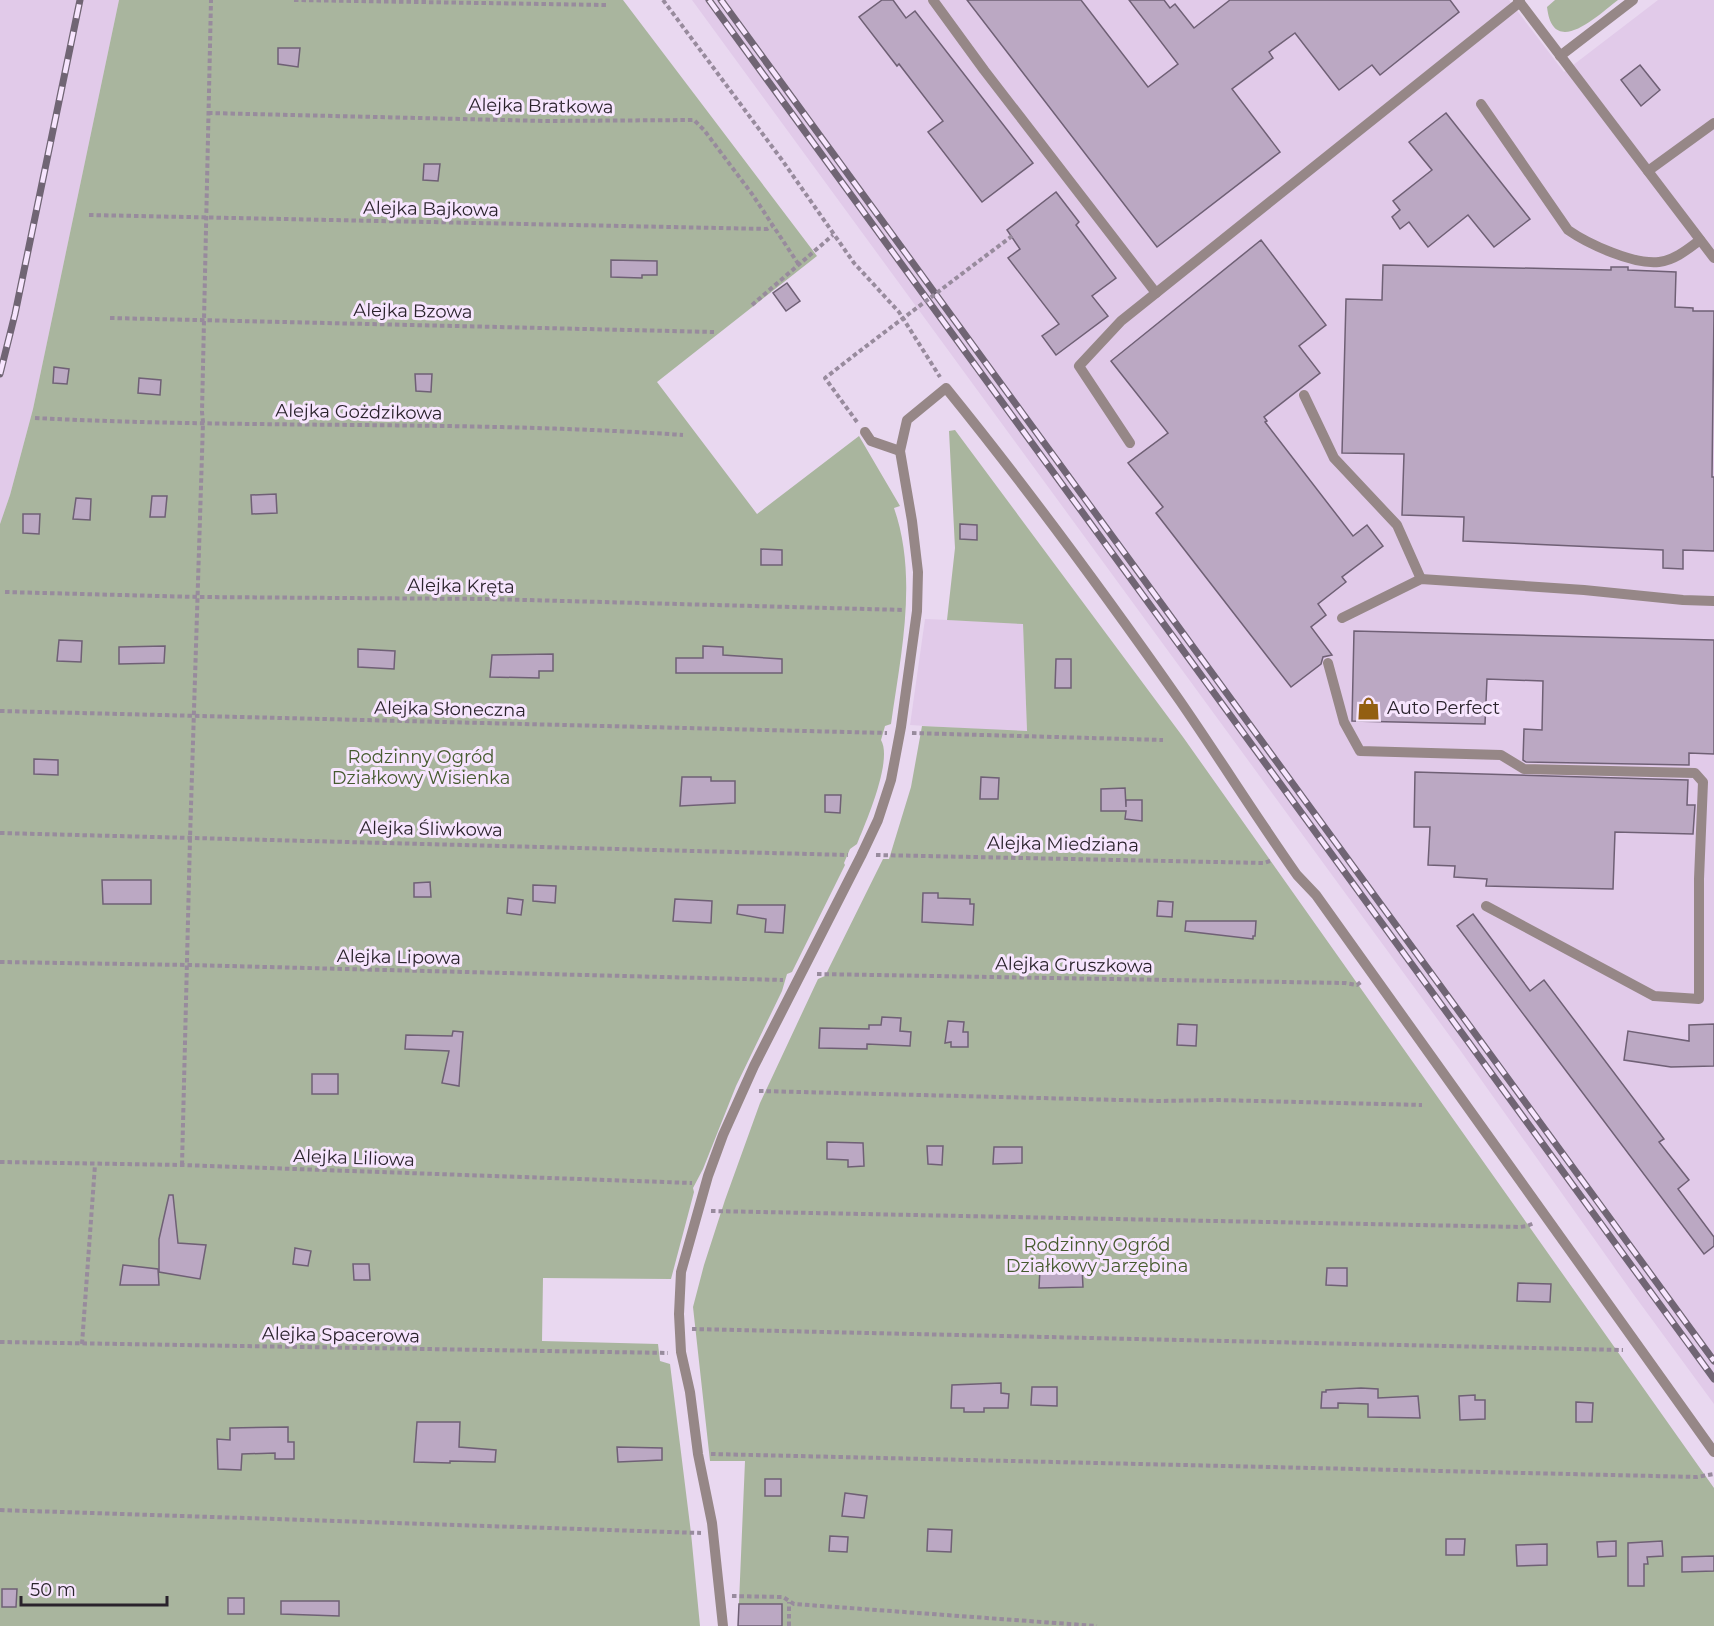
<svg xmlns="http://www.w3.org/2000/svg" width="1714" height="1626" font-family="Montserrat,sans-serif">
<rect width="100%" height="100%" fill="#e9d8f0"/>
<!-- built -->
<g fill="#e1cae9">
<path d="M0,0h119l-86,409 -23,86 -10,29z"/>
<path d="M692,0h817l55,72 94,-72h56v1404l-80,-109 -174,-245z"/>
<path d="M925,619l98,4 4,109 -117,-7z"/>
</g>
<!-- green -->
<g fill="#a9b59e">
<path d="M119,0h504l194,256 -160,126 100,132 102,-78 41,70 -6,2c24,69 7,145 -3,216l-6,2 -4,14c12,20 -15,82 -24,104l-7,5 -6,14 1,2 -53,107 -5,2 -5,17 -46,95 -33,83 -10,19 1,4 -23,87 -128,-1 -1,63 116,3 2,17 10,3 21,169 9,93h-700v-1102l10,-29 23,-86z"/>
<path d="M1555,0h63c-21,16 -65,59 -71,7z"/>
<path d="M955,430l228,307 531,751v138h-976l7,-165h-35l-17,-154 11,-42 21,-65 35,-97 58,-124 7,-3 58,-117h6l22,-72 11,-61 105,5 -4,-107 -76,-4 8,-72 -6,-117z"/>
</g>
<!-- building -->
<g fill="#bba8c3" stroke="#6f6075" stroke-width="1.5">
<path d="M882,0h11l13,18 9,-7 118,152 -51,39 -54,-70 15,-11 -44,-57 -2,2 -38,-49z"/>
<path d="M967,0h114l67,87 30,-23 -49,-64h35l6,8 5,-4 19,24 36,-28h220l9,12 -79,63 -8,-10 -33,25 -44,-57 -26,19 4,6 -41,31 48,63 -123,95z"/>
<path d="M278,48h22l-2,19 -20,-3z"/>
<path d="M1640,65l20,25 -19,16 -20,-26z"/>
<path d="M1446,113l84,106 -36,28 -26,-32 -40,32 -19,-25 -9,7 -8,-12 8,-7 -7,-9 39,-31 -23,-28z"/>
<path d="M424,164h16l-2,17 -15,-1z"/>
<path d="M1056,192l23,30 -3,3 40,53 -24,18 16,20 -52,39 -14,-19 17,-12 -51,-66 12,-9 -13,-19z"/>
<path d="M1261,240l65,85 -27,21 21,27 -56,44 3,4 -2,1 88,114 14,-11 16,21 -41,31 4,5 -28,22 8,11 -15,12 21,28 -9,2 -2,7 -30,23 -135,-174 7,-6 -35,-44 40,-30 -57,-72z"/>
<path d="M611,260l46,1v14h-15v3l-31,-1z"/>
<path d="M1383,265l228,5v-3h17v3l48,2 -1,35 18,1v3h21l-2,166h2v74l-31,-1v19l-20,-1v-18l-200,-9 1,-24 -62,-2 2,-61 -62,-1 4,-154 36,1z"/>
<path d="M787,283l13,18 -14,10 -13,-18z"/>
<path d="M54,367l15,2 -2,15 -14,-1z"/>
<path d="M415,374h17l-1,18 -15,-1z"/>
<path d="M139,378l22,2 -1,15 -22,-2z"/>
<path d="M276,494l1,19 -25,1 -1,-19z"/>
<path d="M152,496h15l-2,21h-15z"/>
<path d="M76,498l15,1 -1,21 -17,-1z"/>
<path d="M23,514h17l-1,20 -16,-1z"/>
<path d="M960,524l17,1v15l-17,-1z"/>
<path d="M761,549l21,1v15h-21z"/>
<path d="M1354,631l360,9v114l-25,-1v12l-163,-3 -3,-2 1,-31 18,1 1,-49 -56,-2 -2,45 -133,-3z"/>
<path d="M59,640l23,1 -1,21 -24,-1z"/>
<path d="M165,646l-1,17 -45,1v-17z"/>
<path d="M703,646l20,1v8l59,4v14h-106v-15h27z"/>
<path d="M358,649l37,2 -1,18 -36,-2z"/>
<path d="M553,654v17h-14v7l-49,-1 2,-22z"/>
<path d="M1056,659h15v29h-16z"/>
<path d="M34,759l24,1v15l-24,-1z"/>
<path d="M1415,772l273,8 -1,25h8l-2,29 -78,-2 -2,57 -127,-3 1,-7 -33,-2 1,-11 -27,-1 2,-38h-16z"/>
<path d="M682,777h29v4h24v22l-55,3z"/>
<path d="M981,777l18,1 -1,21h-18z"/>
<path d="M1125,788l1,19v-7h16v21l-17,-2 1,-8h-25v-22z"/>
<path d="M825,795h16l-1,18 -15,-1z"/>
<path d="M102,880h49v24h-48z"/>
<path d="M430,882l1,15h-17v-14z"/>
<path d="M533,885l23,1 -1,17 -22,-2z"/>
<path d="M923,893h15v5l32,1v5h4l-1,21 -51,-3z"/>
<path d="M508,898l15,2 -2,15 -14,-2z"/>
<path d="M675,899l37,2 -1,22 -38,-2z"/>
<path d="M1158,901l15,1 -1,15 -15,-1z"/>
<path d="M738,905h47l-2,28 -18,-1 1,-13 -29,-5z"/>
<path d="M1473,914l57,77 14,-11 120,159 -5,3 30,38 -11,9 36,48v9l-10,8 -247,-328z"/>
<path d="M1186,921h70l-1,15h-2v3l-68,-8z"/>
<path d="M882,1017l19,1 -1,13 11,1 -1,14 -43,-2v5l-48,-1 1,-20 49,1v-4h12z"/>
<path d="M948,1021l16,1 -1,10h5v15h-17v-5l-6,1z"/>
<path d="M1178,1024l19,1 -1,21 -19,-1z"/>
<path d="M1714,1024v42l-43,1 -47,-7 4,-29 61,10v-16z"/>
<path d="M453,1031l10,1 -4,54 -17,-3 7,-32 -44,-2 1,-14 46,1z"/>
<rect x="312" y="1074" width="26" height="20"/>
<path d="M827,1142l36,1 1,23 -16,1v-7l-21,-1z"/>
<path d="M927,1146h16l-1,19 -14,-1z"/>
<path d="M994,1147h28v16l-29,1z"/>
<path d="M169,1195h4l5,48 28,2 -6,34 -41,-7v-33z"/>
<path d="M295,1248l16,3 -3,15 -15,-2z"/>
<path d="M353,1264h16l1,16h-16z"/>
<path d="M123,1265l35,4 1,16h-39z"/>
<path d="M1082,1267l1,20 -44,1 1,-19z"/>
<path d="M1327,1268h20v18l-21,-1z"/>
<path d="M1518,1283l33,1 -1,18 -33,-1z"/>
<path d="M1001,1383v10l8,1 -1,14h-24v4h-20v-4h-13l1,-23z"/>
<path d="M1032,1387h25v19l-26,-1z"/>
<path d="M1361,1388l17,1v9l40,-2 2,22 -52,-1v-13l-30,-1v5h-17l1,-16h4v-2z"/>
<path d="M1475,1395v5h10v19l-25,1 -1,-24z"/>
<path d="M1576,1402l17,1 -1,19h-16z"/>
<path d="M417,1422h43l-1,25 37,3 -1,12 -45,-1v2l-36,-1z"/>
<path d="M288,1427v15h6v17h-19v-6l-33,1 -1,16 -23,-1 -1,-30 13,1v-12z"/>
<path d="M617,1447l45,1v12l-44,2z"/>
<rect x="765" y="1479" width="16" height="17"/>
<path d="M845,1493l22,3 -3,22 -22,-2z"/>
<path d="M928,1529l24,1 -1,22 -24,-1z"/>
<path d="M830,1536l18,1 -1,15 -18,-1z"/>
<path d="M1446,1539h19l-1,16h-18z"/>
<path d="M1616,1541v15l-18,1 -1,-15z"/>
<path d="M1662,1541l1,15 -16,1 1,7h-4v22h-16v-43z"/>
<path d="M1547,1544v21l-30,1 -1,-21z"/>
<path d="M1714,1556v15l-32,1v-15z"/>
<path d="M2,1589h15l-1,18h-14z"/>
<rect x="228" y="1598" width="16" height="16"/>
<path d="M281,1601h58v15l-58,-2z"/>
<path d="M739,1604h43v22h-44z"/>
</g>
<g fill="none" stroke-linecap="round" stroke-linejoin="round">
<!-- path -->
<g stroke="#988b9d" stroke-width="4" stroke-dasharray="4.5 3" stroke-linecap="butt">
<path d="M294,0l312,5"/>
<path d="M663,0l119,160 72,103 45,49 41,65"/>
<path d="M208,113l337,8 149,-1 10,10 48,64 47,71"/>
<path d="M89,215l678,14 5,-3"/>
<path d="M752,305l81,-70"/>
<path d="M110,318l604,14"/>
<path d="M35,418c215,11 432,2 648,17"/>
<path d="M857,422l-32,-44 40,-31"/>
<path d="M5,592l193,5 291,2 415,11"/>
<path d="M0,711l887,22"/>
<path d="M912,733l251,7"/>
<path d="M0,833l848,22"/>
<path d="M876,855l388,8 6,-2"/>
<path d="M0,962l188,3 595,15"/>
<path d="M817,974l528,9 12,2 4,-3"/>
<path d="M759,1091l401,10 57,-1 205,5"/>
<path d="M0,1162l182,3 510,18"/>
<path d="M182,1165l8,-327 13,-416 -1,-10 9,-412"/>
<path d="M711,1211l809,16 7,-1 7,-3"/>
<path d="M692,1329l931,21"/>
<path d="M0,1342l668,11"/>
<path d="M82,1344l13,-179"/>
<path d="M711,1454l986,23 17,-3"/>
<path d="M0,1510l701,23"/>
<path d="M732,1596l51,1 11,7 303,22"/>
<path d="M789,1626v-24"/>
</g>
<!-- lane -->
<g stroke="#968787" stroke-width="10">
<path d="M933,0l51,70 172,223"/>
<path d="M1518,0l196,258"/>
<path d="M1560,56l73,-56"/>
<path d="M1481,104l87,126c20,14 66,35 91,32 16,-2 29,-13 41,-22"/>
<path d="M1648,171l66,-48"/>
<path d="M1304,395l30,63 63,67 24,54"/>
<path d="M865,432l6,9 29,10"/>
<path d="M1130,443l-51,-77 42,-45 399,-319"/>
<path d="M1342,618l79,-39 163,11 99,10 31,1"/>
<path d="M1328,663l16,59 16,29 141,4 23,14 171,4 8,9 -4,97v120l-45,-3 -168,-90"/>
<path d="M723,1626l-11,-103 -14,-69 -8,-62 -9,-40 -2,-38 2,-42 27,-96 15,-41 31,-69 107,-210 17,-36 13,-40 10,-53 16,-116 1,-39 -6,-51 -12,-70 7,-31 39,-32c82,101 159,206 234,313 40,58 77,117 117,174l19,20 398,557"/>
</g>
<defs>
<g id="rail">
<path d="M709,0l1005,1379"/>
<path d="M721,0l993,1361"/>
<path d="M0,374l15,-60 65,-314"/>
</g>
</defs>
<!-- rail casing -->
<use href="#rail" stroke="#706574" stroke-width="7"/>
<!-- rail -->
<use href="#rail" stroke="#f7e5fe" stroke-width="4.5" stroke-dasharray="14" stroke-linecap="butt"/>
<!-- path-bridge -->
<path stroke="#988b9d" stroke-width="4" stroke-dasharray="4.5 3" stroke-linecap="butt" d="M865,347l147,-111"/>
</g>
<!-- icons -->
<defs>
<symbol id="shop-bare" viewBox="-9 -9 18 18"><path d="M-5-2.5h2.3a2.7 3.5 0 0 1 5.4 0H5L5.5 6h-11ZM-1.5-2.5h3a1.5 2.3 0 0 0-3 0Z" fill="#935f12" stroke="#f7e5fe" stroke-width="2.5" paint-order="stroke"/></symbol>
</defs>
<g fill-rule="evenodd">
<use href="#shop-bare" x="1352" y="692" width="33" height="33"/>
</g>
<g text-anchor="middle" stroke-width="6" stroke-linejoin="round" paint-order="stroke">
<!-- street labels -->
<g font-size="18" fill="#2a232c" stroke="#f7e5fe">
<text transform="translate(541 106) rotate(1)" y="6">Alejka Bratkowa</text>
<text transform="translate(431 209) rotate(1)" y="6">Alejka Bajkowa</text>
<text transform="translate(413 311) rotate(1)" y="6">Alejka Bzowa</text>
<text transform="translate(359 412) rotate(1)" y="6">Alejka Gożdzikowa</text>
<text transform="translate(461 586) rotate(1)" y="6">Alejka Kręta</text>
<text transform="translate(450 709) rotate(1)" y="6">Alejka Słoneczna</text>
<text transform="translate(431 829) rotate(1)" y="6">Alejka Śliwkowa</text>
<text transform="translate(1063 844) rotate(1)" y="6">Alejka Miedziana</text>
<text transform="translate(399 957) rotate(1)" y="6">Alejka Lipowa</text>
<text transform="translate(1074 965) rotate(1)" y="6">Alejka Gruszkowa</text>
<text transform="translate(354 1158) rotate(2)" y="6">Alejka Liliowa</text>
<text transform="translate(341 1335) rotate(1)" y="6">Alejka Spacerowa</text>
</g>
<!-- poi labels -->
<g font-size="18" fill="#2a232c" stroke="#f7e5fe" text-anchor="start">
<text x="1387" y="714">Auto Perfect</text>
</g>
<!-- park labels -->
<g font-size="18" fill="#465b2f" stroke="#f7e5fe">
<text x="421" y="763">Rodzinny Ogród<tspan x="421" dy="21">Działkowy Wisienka</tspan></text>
<text x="1097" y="1251">Rodzinny Ogród<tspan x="1097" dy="21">Działkowy Jarzębina</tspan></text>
</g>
</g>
<!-- scale -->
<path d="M21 1596v9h146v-9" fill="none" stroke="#2a232c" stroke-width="3"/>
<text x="30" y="1596" font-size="18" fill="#2a232c" stroke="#f7e5fe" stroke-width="4.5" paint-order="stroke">50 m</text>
</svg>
